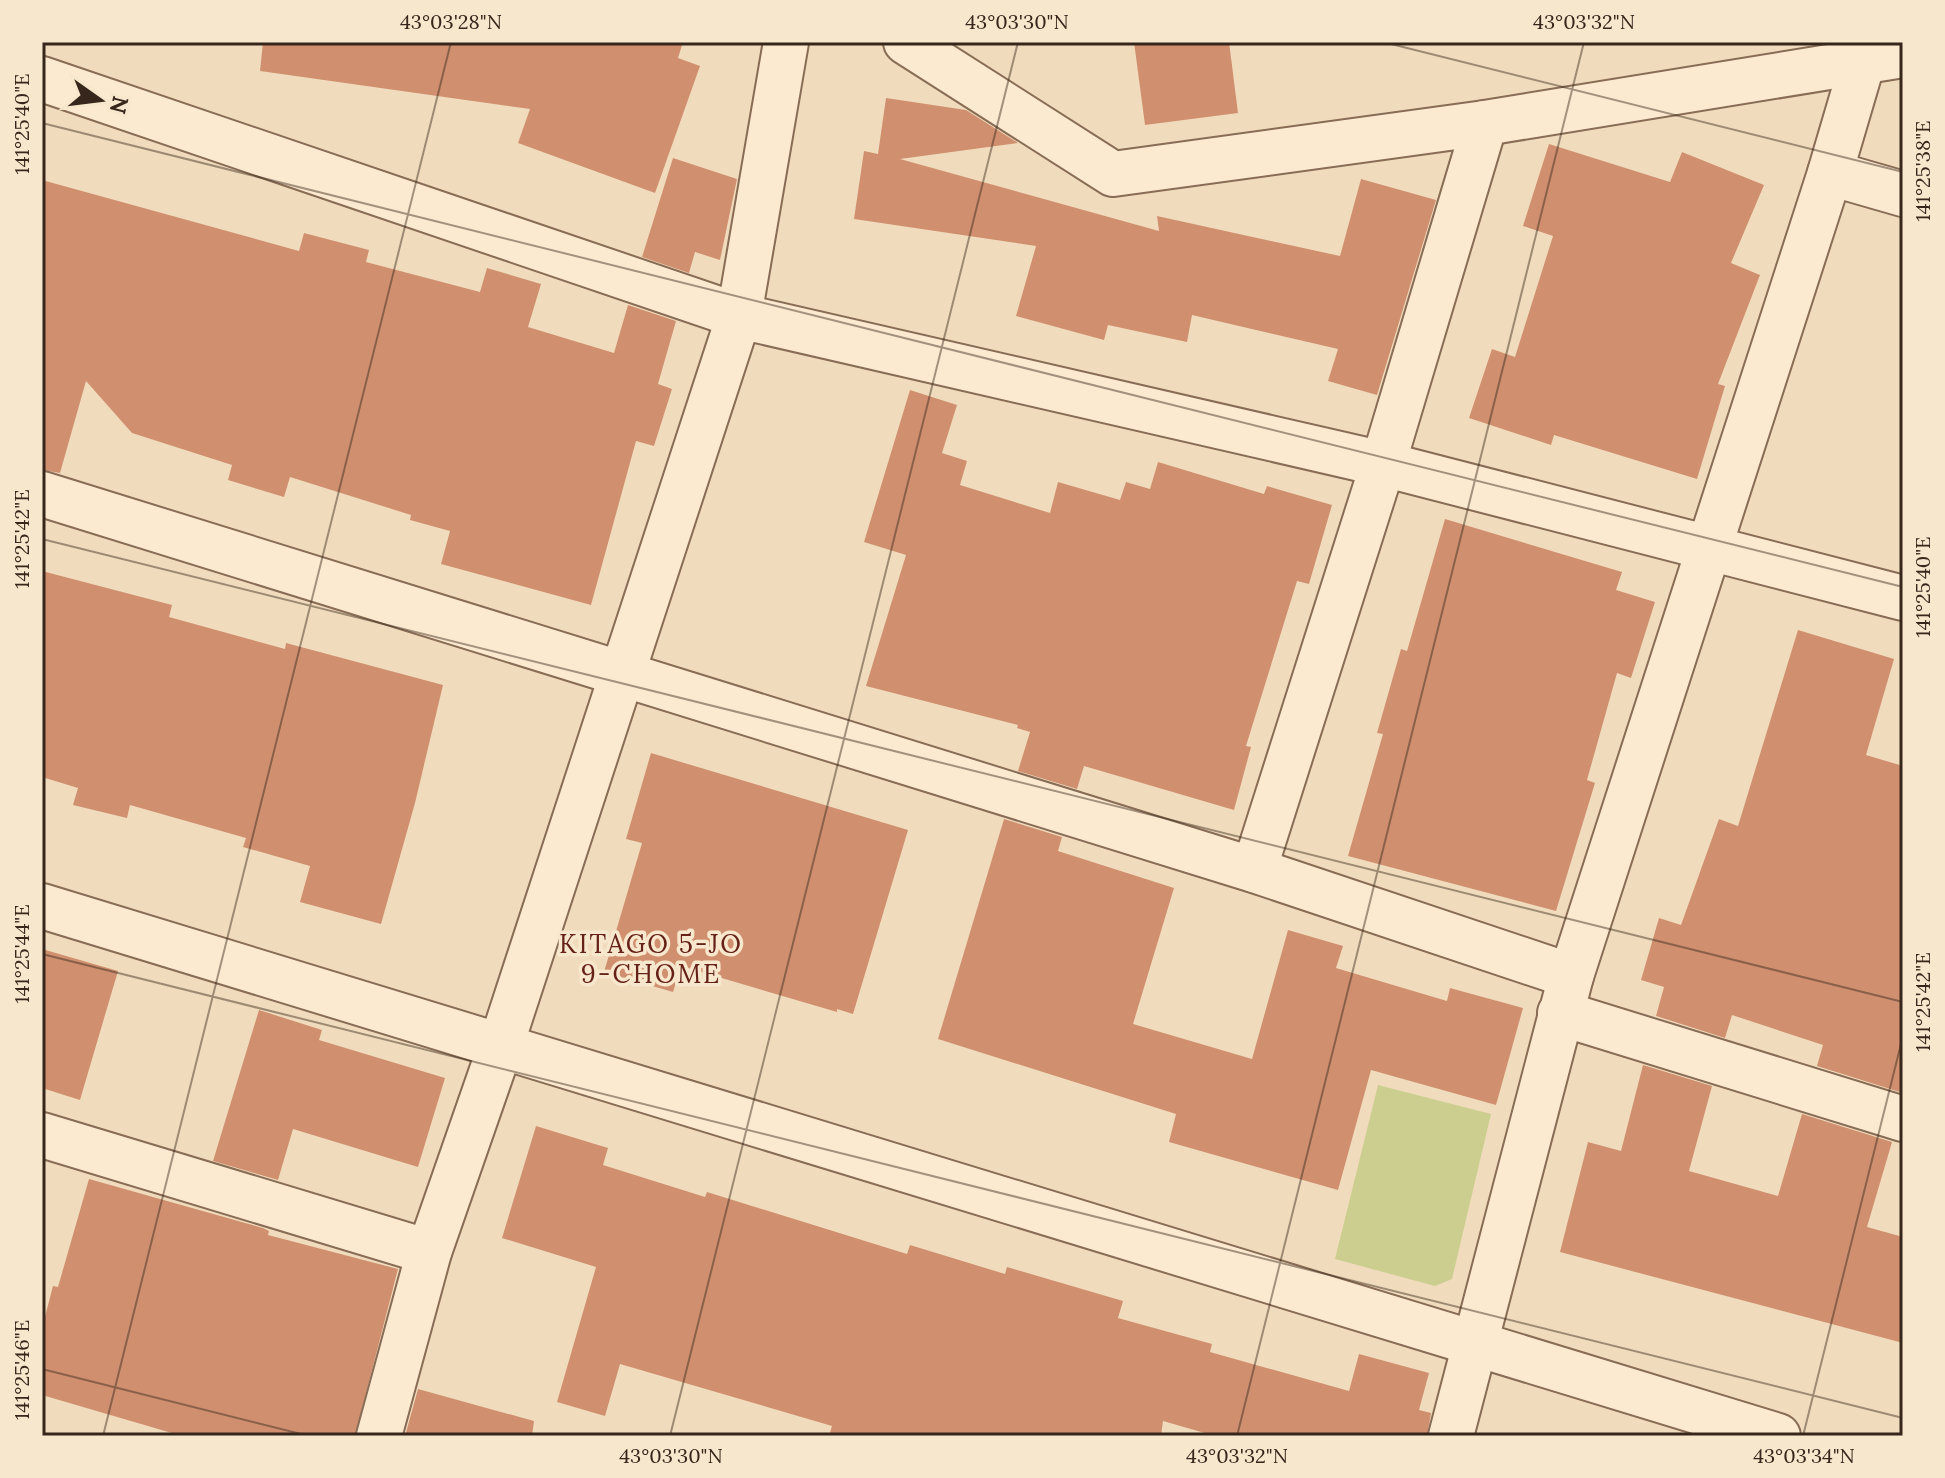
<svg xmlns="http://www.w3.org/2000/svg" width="1945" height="1478" font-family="Lora,serif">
<rect width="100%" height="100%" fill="#f0dcbc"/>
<!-- green -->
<path fill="#ccce90" d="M1378,1085l113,29 -39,165 -17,7 -100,-27z"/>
<!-- building -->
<g fill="#d09070">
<path d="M263,42h420l-5,16 22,8 -45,127 -137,-50 12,-34 -270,-38z"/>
<path d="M1134,42h95l9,71 -93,12z"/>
<path d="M886,98l80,12 52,33 -118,16 259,72 -2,-15 183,40 21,-77 75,21 -59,195 -49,-14 10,-32 -146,-34 -5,27 -79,-17 -4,15 -88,-24 20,-70 -182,-27 10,-68 14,3z"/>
<path d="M1549,144l121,38 12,-30 82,33 -33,78 29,12 -42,109 7,2 -28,93 -143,-44 -3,10 -82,-27 23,-69 23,8 38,-121 -30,-10z"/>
<path d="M673,158l64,21 -17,81 -25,-8 -6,21 -47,-16z"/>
<path d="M42,180l257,71 5,-18 65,17 -3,12 114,30 7,-24 54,16 -13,43 86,26 14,-48 48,16 -18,63 14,5 -18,57 -18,-5 -45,164 -150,-41 9,-33 -40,-11 1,-5 -121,-38 -6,20 -56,-17 4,-15 -100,-32 -46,-52 -26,92 -18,-3z"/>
<path d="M910,390l47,15 -15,48 25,8 -7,24 90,28 8,-31 62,18 6,-18 24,7 8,-27 106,32 3,-8 65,19 -23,79 -12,-3 -51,165 5,1 -17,63 -150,-44 -7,23 -59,-18 12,-39 -13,-4 1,-3 -152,-39 40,-131 -42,-13z"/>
<path d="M1445,519l177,53 -6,18 39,12 -24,76 -14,-5 -30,107 8,3 -39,128 -208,-55 35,-122 -6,-1 24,-84 6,2z"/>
<path d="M42,571l130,34 -3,12 116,32 1,-6 157,42 -28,118 -34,121 -81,-22 10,-36 -67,-19 3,-9 -116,-33 -3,13 -54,-13 5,-17 -36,-11z"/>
<path d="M1798,630l96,29 -28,96 37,11v327l-86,-27 6,-21 -91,-30 -7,23 -69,-22 8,-29 -23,-7 18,-62 22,7 38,-106 19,7z"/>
<path d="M651,753l257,77 -55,184 -16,-5v3l-156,-46 -8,26 -69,-20 38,-129 -16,-4z"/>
<path d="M1004,819l58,18 -4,14 116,37 -41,136 119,35 36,-129 55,16 -7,22 111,33 3,-13 73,20 -27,97 -125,-35 -33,120 -169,-48 7,-28 -238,-75z"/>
<path d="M42,949l76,22 -38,129 -38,-12z"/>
<path d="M259,1010l63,20 -3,10 126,38 -27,89 -125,-38 -15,51 -65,-19z"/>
<path d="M1643,1065l69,21 -23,85 89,25 24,-82 90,28 -25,85 36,10v106l-343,-91 28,-110 33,9z"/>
<path d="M536,1126l72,22 -5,17 102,32 2,-5 200,62 3,-9 95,29 2,-7 116,34 -5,17 94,26 -2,8 139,39 10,-37 70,19 -10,37 12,3 -4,23h-212l-52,-15 -2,15h-332l3,-10 -212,-62 -15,52 -48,-14 39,-135 -94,-29z"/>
<path d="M89,1179l174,49 6,3 -1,4 130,34 -43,167h-173l-140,-41v-67l11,-42 5,1z"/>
<path d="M418,1389l116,32 -2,15h-127z"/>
</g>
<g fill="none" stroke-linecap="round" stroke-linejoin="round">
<defs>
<g id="minor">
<path d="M906,42l207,132 372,-51 418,-68"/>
<path d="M42,79l697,237 644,148 520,134"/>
<path d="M1830,173l73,21"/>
<path d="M42,494l1212,376 317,106"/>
<path d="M1254,870l129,-406 102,-341"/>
<path d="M42,906l1736,530"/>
<path d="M1560,1013l343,106"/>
<path d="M42,1135l387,117"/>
<path d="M379,1436l50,-184 72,-207 238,-729 47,-274"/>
<path d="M1451,1436l120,-460 259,-803 33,-112 -3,-19"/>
</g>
</defs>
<!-- minor casing -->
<use href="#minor" stroke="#886c55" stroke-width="48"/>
<!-- minor -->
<use href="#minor" stroke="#fbead0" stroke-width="44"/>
</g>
<!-- ticks -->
<path fill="none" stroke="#37261b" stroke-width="2" stroke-opacity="0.45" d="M1383,42l520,130M42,123l1861,464M42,539l1861,463M42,954l1861,464M42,1369l267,67M103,1436l348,-1394M670,1436l348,-1394M1237,1436l347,-1394M1803,1436l100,-400"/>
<g text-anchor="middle" stroke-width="7" stroke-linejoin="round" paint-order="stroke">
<!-- neighbourhood labels -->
<g font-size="26" letter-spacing="2" fill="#662118" stroke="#f7e7cc">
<text x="651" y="953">KITAGO 5-JO<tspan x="651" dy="30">9-CHOME</tspan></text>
</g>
</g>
<!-- border -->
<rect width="1945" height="1478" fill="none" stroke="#f7e7cc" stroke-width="88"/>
<!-- north arrow -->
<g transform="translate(100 100) rotate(104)" stroke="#f7e7cc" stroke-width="6" paint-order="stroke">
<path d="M0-6L14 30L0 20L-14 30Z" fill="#37261b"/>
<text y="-12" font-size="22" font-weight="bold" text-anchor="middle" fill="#37261b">N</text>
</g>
<rect x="44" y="44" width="1857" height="1390" fill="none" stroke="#37261b" stroke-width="3"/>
<g font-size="20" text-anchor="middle" fill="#37261b">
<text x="451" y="29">43°03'28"N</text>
<text x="1017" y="29">43°03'30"N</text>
<text x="1584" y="29">43°03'32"N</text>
<text transform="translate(22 124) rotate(-90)" y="7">141°25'40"E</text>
<text transform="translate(1923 171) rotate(-90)" y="7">141°25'38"E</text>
<text transform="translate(22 539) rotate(-90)" y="7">141°25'42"E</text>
<text transform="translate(1923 587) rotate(-90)" y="7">141°25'40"E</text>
<text transform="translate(22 954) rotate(-90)" y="7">141°25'44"E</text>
<text transform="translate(1923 1002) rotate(-90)" y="7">141°25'42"E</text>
<text transform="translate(22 1370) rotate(-90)" y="7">141°25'46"E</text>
<text x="671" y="1463">43°03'30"N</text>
<text x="1237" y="1463">43°03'32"N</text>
<text x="1804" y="1463">43°03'34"N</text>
</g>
</svg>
